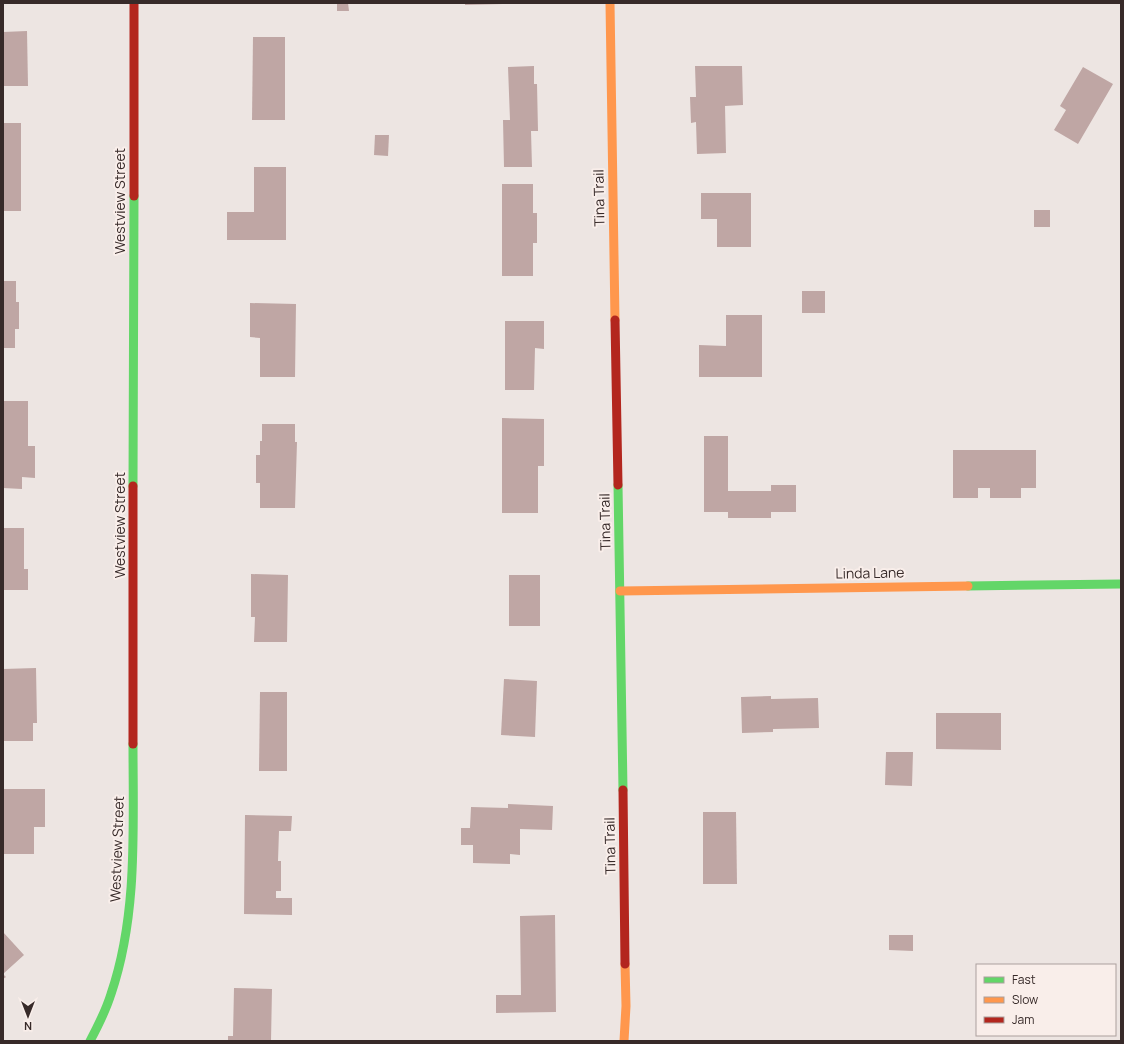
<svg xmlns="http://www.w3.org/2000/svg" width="1124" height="1044" font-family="Manrope,sans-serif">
<rect width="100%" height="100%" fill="#ede5e2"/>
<!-- building -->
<g fill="#bfa6a4">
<path d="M337,3h11l1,8h-12z"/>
<path d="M465,3h38v1l-38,1z"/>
<path d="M27,31l1,55h-25v-54z"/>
<path d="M253,37h32v83h-33z"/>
<path d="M534,66v18h3l1,47h-7l1,36h-28l-1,-47h7l-2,-53z"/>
<path d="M695,66h47l1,39 -18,1 1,47 -29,1 -1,-32 -5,1 -1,-26h6z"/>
<path d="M1083,67l30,17 -35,60 -24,-14 12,-20 -6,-4z"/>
<rect x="3" y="123" width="18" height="88"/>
<path d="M375,135h14l-1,21 -14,-1z"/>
<path d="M254,167h32v73h-59v-28h27z"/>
<path d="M502,184h31v29h4v30h-4v33h-31z"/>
<path d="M701,193h50v54h-34v-28h-16z"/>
<rect x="1034" y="210" width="16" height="17"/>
<path d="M3,281h13v21h3v27h-4v19h-12z"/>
<rect x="802" y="291" width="23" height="22"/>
<path d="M250,303l46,1 -1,73h-35v-39l-10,-1z"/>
<path d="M726,315h36v62h-63v-32l27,1z"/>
<path d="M505,321h39v28l-9,-1 -1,42h-29z"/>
<path d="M3,401h25v45h7v32l-13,-1v12l-19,-1z"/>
<path d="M502,418l42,1v47h-6v47h-36z"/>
<path d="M262,424h33v18h2l-2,66h-35v-25h-4v-28h4v-14h2z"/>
<path d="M704,436h24v55h43v-6h25v27h-25v6h-43v-6h-24z"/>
<path d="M953,450h83v38h-15v10h-31v-10h-12v10h-25z"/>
<path d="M3,528h21v41h4v21h-25z"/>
<path d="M251,574l37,1 -1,67h-33l1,-25h-4z"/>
<rect x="509" y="575" width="31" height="51"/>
<path d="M36,668l1,55h-4v18h-30v-72z"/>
<path d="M504,679l33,2 -2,56 -34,-2z"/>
<path d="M260,692h27v79h-28z"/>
<path d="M771,696v3l47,-1 1,30 -46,1v3l-31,1 -1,-36z"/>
<path d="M936,713h65v37l-65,-1z"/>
<path d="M886,752h27l-1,34 -27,-1z"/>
<path d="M3,789h42v38h-11v27h-31z"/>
<path d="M508,804l45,2 -1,24 -32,-1v26l-10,-1v10l-37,-1v-18h-12v-17h9l1,-21 37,1z"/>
<path d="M703,812h33l1,72h-34z"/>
<path d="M245,815l47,1 -1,15h-12l-1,30h3v30h-5v7h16v17l-48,-1z"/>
<path d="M555,915l1,97 -60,1v-18h25l-1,-79z"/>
<path d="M3,932l21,23 -21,19 3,3 -3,2z"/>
<path d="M889,935h24v16l-24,-1z"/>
<path d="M234,988l38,1 -1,52h-43v-5h5z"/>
</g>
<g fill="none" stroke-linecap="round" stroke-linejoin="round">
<!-- fast -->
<g stroke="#63d668" stroke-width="9">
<path d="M618,485l5,305"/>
<path d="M133,486l1,-290"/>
<path d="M968,586l153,-2"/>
<path d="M90,1041c8,-15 16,-31 21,-47 27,-79 22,-167 22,-250"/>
</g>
<!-- slow -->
<g stroke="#ff974d" stroke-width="9">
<path d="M610,3l5,317"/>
<path d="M620,591l348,-5"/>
<path d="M624,1041l2,-35 -1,-42"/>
</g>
<!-- jam -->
<g stroke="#b3261e" stroke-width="9">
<path d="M134,196v-193"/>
<path d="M615,320l3,165"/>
<path d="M133,744v-258"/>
<path d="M623,790l2,174"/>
</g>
</g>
<g text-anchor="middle" stroke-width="4" stroke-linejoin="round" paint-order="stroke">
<!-- street labels -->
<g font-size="14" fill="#372a29" stroke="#f9eeea">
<text transform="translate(599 198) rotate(-91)" y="5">Tina Trail</text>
<text transform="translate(120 201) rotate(-90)" y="5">Westview Street</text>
<text transform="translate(605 522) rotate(-91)" y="5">Tina Trail</text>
<text transform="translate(120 525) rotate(-90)" y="5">Westview Street</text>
<text transform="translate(870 573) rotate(-1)" y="5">Linda Lane</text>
<text transform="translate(610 846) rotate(-91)" y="5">Tina Trail</text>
<text transform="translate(117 849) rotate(-88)" y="5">Westview Street</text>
</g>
</g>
<!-- border -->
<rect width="1124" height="1044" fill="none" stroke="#372a29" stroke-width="8"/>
<!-- legend -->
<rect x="976" y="964" width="140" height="72" fill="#f9eeea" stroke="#aba09d"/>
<rect x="984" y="977" width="20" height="6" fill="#63d668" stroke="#aba09d"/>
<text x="1012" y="984" font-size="12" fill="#372a29">Fast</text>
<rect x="984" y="997" width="20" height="6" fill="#ff974d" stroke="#aba09d"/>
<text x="1012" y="1004" font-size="12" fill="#372a29">Slow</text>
<rect x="984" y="1017" width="20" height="6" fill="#b3261e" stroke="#aba09d"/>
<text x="1012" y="1024" font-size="12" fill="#372a29">Jam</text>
<!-- north arrow -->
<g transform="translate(28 1016) rotate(180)" stroke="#f9eeea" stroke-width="3" paint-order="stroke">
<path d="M0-3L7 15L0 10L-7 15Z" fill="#372a29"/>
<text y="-6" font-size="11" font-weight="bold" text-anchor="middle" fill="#372a29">N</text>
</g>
</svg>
